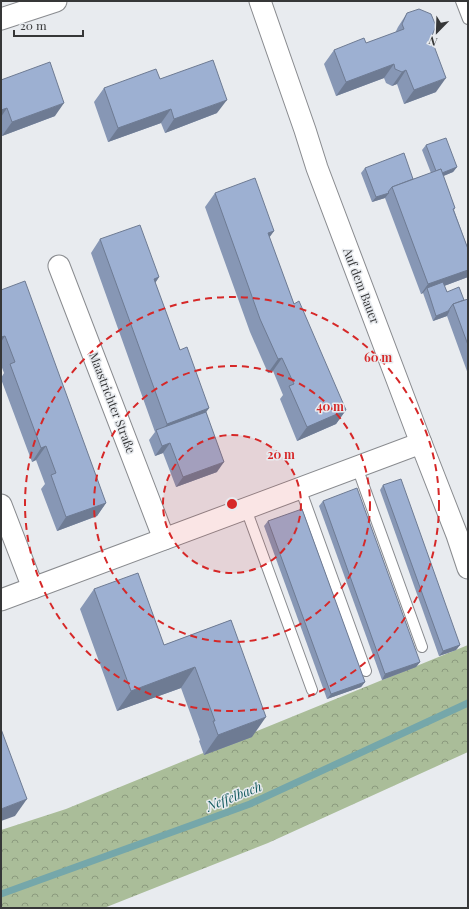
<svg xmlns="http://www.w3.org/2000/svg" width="469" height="909" font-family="'Playfair Display',serif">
<defs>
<pattern id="forest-crowns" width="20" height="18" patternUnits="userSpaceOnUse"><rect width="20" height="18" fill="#aabd99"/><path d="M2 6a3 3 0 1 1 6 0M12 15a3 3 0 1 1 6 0" fill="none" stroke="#8b9a7e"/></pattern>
</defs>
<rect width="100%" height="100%" fill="#e8ebef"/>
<!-- forest -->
<path fill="url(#forest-crowns)" d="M468,645v107l-200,91 -164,65h-103v-78l65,-21z"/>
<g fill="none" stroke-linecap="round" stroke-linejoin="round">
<!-- stream -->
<path stroke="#75a7aa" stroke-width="7" d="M1,894l249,-90 218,-101"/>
<defs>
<g id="service">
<path d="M461,1l7,18"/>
<path d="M357,467l65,180"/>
<path d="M300,488l66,183"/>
<path d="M246,509l66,181"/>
</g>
<g id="minor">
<path d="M260,1l45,129 12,38 104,275 36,92 11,33"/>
<path d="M1,19l55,-18"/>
<path d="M59,266l105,273"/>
<path d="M1,505l32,83"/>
<path d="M1,600l420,-157"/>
</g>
</defs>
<!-- service casing -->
<use href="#service" stroke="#898b8f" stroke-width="12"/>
<!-- minor casing -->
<use href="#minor" stroke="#898b8f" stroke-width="23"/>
<!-- service -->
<use href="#service" stroke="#fff" stroke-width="10"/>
<!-- minor -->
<use href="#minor" stroke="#fff" stroke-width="21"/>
</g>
<!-- wall -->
<g fill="#8797b5">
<path d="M407,13l24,25 5,54 -32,12 -7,-20 -5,2 -6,-3 -2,-5 -48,18 -12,-32 10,-14 32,-7 29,-10 3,-6z"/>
<path d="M160,79l57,34 -52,20 -4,-10 -53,19 -14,-40 10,-14z"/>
<path d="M1,80l54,36 -53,20 -1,-4z"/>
<path d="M426,145l31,22 -4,5 -10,4 12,32 -1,2 14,39v28l-24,9 3,6 17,8 4,-1v75l-21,-58 -14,5 -10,-28 -2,1 -36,-96 -13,4 -11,-29 4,-5 48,11 18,-6 -9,-23z"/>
<path d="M215,193l59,38 -5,6 25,67 52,106 -10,14 -39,17 -17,-42 3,-4 -10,-24 -5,2 -18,-41 -45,-125z"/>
<path d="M100,239l59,38 -4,6 25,67 29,58 -3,4 11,60 -41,15 -13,-34 -8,3 -6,-16 6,-8 -64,-179z"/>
<path d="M1,290l105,213 -9,13 -40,15 -16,-42 4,-5 -9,-24 -4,2 -31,-83v-1l3,-5 -3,-8z"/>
<path d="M383,485l77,160 -4,5 -17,6 -59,-166z"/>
<path d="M323,501l97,161 -4,5 -34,13 -63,-174z"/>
<path d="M268,521l97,161 -4,5 -34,12 -63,-173z"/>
<path d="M94,589l70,56 67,-25 21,117 -48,18 -5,-14 1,-1 -19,-52 -64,23 -37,-102z"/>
</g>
<!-- shaded-wall -->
<g fill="#6e7b93">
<path d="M394,64l-10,14 -48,18 10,-14z"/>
<path d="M406,70l-9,14 -5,2 10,-14z"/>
<path d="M446,78l-10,14 -32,12 10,-14z"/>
<path d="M227,100l-10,13 -52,20 9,-14z"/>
<path d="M64,103l-9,13 -53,20 10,-14z"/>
<path d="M7,108l-6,9v-7z"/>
<path d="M171,109l-10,14 -53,19 10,-14z"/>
<path d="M457,167l-4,5 -19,8 4,-5z"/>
<path d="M389,193l-4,5 -13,4 4,-5z"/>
<path d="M274,231l-10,14 4,-12z"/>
<path d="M468,270v7l-40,15 -1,-4 -4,5 -2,1 7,-10z"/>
<path d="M159,277l-9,14 4,-12z"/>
<path d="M450,310l-3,6 -14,5 3,-5z"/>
<path d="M5,336l-4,6v-5z"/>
<path d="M282,358l-9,13 -5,2 10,-14z"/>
<path d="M209,408l-10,14 -41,14 9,-12z"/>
<path d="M346,410l-10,14 -39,17 10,-14z"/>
<path d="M170,443l-7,10 -8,3 7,-10z"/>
<path d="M46,446l-10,14 -4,2 9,-14z"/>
<path d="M224,462l-7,10 -41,15 7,-10z"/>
<path d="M106,503l-9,13 -40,15 9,-14z"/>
<path d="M460,645l-4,5 -17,6 4,-5z"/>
<path d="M420,662l-4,5 -34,13 3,-6z"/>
<path d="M195,667l-14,21 -64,23 14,-20z"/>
<path d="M365,682l-4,5 -34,12 4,-5z"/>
<path d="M266,717l-14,20 -48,18 14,-20z"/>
<path d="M27,799l-12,17 -14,5v-12z"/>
</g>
<!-- building -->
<g fill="#9db0d2" stroke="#6e7b93">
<path d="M419,9l12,5 5,12 -5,12 15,40 -32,12 -8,-20 -4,2 -7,-3 -1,-5 -48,18 -12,-32 30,-12 2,5 38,-14 -2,-5 5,-11z"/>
<path d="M213,60l14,40 -53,19 -3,-10 -53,19 -14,-40 52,-19 4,10z"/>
<path d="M50,62l14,41 -52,19 -5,-14 -6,2v-30z"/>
<path d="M446,138l11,29 -15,6 -1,-4 -5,2 -10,-26z"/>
<path d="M404,153l9,26 -21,8 -4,5 1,1 -13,4 -11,-29z"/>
<path d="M441,169l14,39 -2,1 15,40v21l-40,14 -36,-97z"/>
<path d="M255,178l19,53 -6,2 26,71 5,-3 47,109 -39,17 -18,-41 5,-2 -12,-26 -4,1 -18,-40 -45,-126z"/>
<path d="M140,225l19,52 -5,2 26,71 7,-3 22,61 -42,16 -67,-185z"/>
<path d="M25,281l81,222 -40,14 -15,-42 5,-2 -10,-27 -5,2 -31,-84 5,-2 -10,-26 -4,1v-47z"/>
<path d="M443,282l4,10 12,-5 5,13 -11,4 -5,7 -12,5 -9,-28z"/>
<path d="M468,299v46l-15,-41z"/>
<path d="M206,412l18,50 -41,15 -13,-34 -8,3 -6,-16z"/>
<path d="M401,479l59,166 -17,6 -60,-166z"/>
<path d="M357,488l63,174 -35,12 -62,-173z"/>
<path d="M302,509l63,173 -34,12 -63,-173z"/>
<path d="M138,573l26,72 67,-25 35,97 -48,18 -5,-14h2l-20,-54 -64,24 -37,-102z"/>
<path d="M1,729l26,70 -26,10z"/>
</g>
<!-- distance rings -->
<circle cx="232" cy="504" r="69" fill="#d62828" fill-opacity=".12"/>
<g fill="none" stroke="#d62828" stroke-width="2" stroke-dasharray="7 5">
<circle cx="232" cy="504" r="69"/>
<circle cx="232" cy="504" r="138"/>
<circle cx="232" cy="504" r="207"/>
</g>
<g text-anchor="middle" stroke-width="3" stroke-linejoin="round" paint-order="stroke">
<!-- street labels -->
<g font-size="12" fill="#363738" stroke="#e8ebef">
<text transform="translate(361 286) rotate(69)" y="4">Auf dem Bauer</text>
<text transform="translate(112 403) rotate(69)" y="4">Maastrichter Straße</text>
</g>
<!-- water labels -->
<g font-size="13" font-style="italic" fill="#145b5f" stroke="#e8ebef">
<text transform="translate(234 796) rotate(-21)" y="5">Neffelbach</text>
</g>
</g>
<circle cx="232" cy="504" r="6" fill="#d62828" stroke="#e8ebef" stroke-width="2"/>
<g font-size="12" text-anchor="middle" font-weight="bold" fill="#d62828" stroke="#e8ebef" stroke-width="3" stroke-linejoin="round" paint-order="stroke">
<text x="378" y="362">60 m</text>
<text x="330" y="411">40 m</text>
<text x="281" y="459">20 m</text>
</g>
<!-- border -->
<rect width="469" height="909" fill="none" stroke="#363738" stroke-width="4"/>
<!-- north arrow -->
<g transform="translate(437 32) rotate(203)" stroke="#e8ebef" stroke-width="3" paint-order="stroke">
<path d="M0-3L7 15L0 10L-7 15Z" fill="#363738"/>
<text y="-6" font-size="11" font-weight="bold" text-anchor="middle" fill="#363738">N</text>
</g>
<!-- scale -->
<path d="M14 30v6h69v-6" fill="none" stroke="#363738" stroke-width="2"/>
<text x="20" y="30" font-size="12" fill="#363738" stroke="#e8ebef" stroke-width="3" paint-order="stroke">20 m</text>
</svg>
